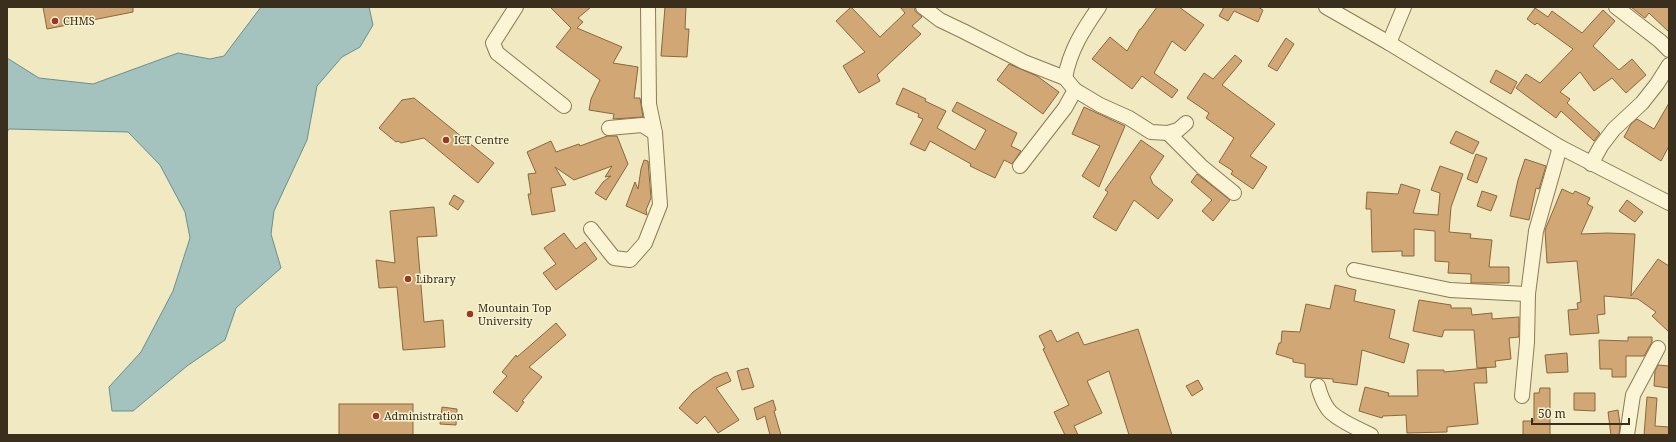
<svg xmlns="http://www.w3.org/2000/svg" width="1676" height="442" font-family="'Noto Serif',serif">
<rect width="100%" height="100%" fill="#f0e9c1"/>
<!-- water -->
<path fill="#a4c2be" stroke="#6a918d" d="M261,7h108l4,18 -13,22 -18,10 -25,29 -10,54 -33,71 -3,23 10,34 -45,40 -11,32 -38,26 -54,45h-21l-3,-24 32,-35 32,-61 17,-53 -5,-26 -25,-47 -32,-33 -119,-3 -2,3v-74l32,20 54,6 85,-31 32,6 14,-3z"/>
<!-- building -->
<g fill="#d1a875" stroke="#8b673c">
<path d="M43,7h90v5l-86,17z"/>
<path d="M550,7h41l-13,11 5,4 -6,6 45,19 -9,16 25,4 -4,31h6l3,19 -30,2 1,-5 -25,-4 2,-11 9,-19 -44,-33 15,-19z"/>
<path d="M665,7h21l-1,22h4l-2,28 -26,-1z"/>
<path d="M851,7l29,30 25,-24 -5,-6h15v4l7,6 -10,9 9,8 -44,41 3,6 -21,12 -16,-27 22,-14 -29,-31z"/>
<path d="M1157,7h22l25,18 -19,26 -13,-10 -18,32 24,17 -6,8 -30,-22 -10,13 -40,-30 18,-22 17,14 13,-22h1z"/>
<path d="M1224,7h34l5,3 -5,12 -24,-11 -6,10 -9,-5z"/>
<path d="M1631,7h38v25l-20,-19 -4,5z"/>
<path d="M1535,8l13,9 4,-6 30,22 21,-23 12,11 -22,25 26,24 13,-11 14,16 -20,18 -14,-15 -18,13 -14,-19 -20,20 10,7 -3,4 33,30 -6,8 -33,-30 -5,7 -40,-30 10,-14 14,9 33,-34 -36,-26 -2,2 -8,-6z"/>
<path d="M1286,38l8,6 -17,27 -9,-5z"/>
<path d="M1235,55l7,6 -20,24 53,39 -25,32 17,11 -14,22 -22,-15 2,-3 -14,-9 15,-24 -28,-20 3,-5 -22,-15 17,-25 9,6z"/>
<path d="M1009,64l28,12 22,16 -16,22 -46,-34z"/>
<path d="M1496,70l21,12 -6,12 -21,-12z"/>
<path d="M903,88l23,11 -1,2 21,10 -9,17 38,22 11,-20 -34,-19 5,-9 60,31 -6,13 10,5 -9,13 -8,-4 -9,18 -25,-12 1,-2 -41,-23 -5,10 -15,-7 13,-25 -5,-2 1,-3 -23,-10z"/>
<path d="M414,98l80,65 -16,20 -54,-45 -23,5 -3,-2 -2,1 -17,-14 23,-28z"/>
<path d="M1669,103v43l-8,15 -37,-24 7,-13 6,-5 17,10z"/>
<path d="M1084,107l41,19 -26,61 -17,-11 18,-30 -28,-12z"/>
<path d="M1456,131l23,11 -6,12 -23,-11z"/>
<path d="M607,136h10l11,28 -22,36 -11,-7 8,-11 8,-6 -6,1 7,-11 -38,14 -19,-13 11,18 -15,3 4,23 -23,4 -4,-21h3l-3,-20 8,-1 -9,-21 24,-11 5,11 23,-8 1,2z"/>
<path d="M1141,140l23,16 -14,21 3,7 20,16 -15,19 -24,-19 -18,31 -23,-14 15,-25 -3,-2z"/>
<path d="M1476,154l11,4 -10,25 -10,-4z"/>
<path d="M1525,159l21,7 -7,23 -3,-1 -7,32 -19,-4 8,-36z"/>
<path d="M644,160l4,1 3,37 -5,12 1,5 -21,-9 9,-24 3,7 3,-20z"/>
<path d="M1440,166l23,8 -12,33 -2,25 22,2 -1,4 22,2 -3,27h20v16h-38v-9l-23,-1 1,-11 -14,-1v-30l-21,-2v27h-12v-5l-30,1 -1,-43h-5l1,-17 31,2 3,-10 19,6 -7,23 25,2 2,-22 -9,-3z"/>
<path d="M1197,174l33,26 -17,21 -11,-10 10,-11 -21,-18z"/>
<path d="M1562,189l11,5 2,-3 15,7 -3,6 6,3 -12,27 26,-1 28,1 -4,62 27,-37 11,7v66l-17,-16 4,-4 -18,-13 -34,-3 1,18 -8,1 2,18 -29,2 -2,-25 10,-1 -1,-6 4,-1 -4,-41 -30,2 -2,-33z"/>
<path d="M1482,191l15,5 -6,15 -14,-5z"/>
<path d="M454,195l10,6 -6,9 -9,-6z"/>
<path d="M1627,200l16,12 -8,10 -16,-11z"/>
<path d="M434,207l3,29 -20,1 7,85 19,-2 2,27 -42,3 -6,-63 -18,1 -3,-28 19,3 -5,-52z"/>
<path d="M564,233l12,16 9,-7 12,17 -41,31 -13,-17 13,-9 -12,-16z"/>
<path d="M1335,285l21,5 -2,11 41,9 -6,28 20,6 -5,19 -42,-13 -5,35 -24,-3v-3l-28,-2v-13l-12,-2v-3l-17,-5 3,-11h2l1,-12 18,1 6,-28 24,5z"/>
<path d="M1419,300l32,5v3h20l1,7 20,-2v6l27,-2v20l-10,1 2,21 -16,2 1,6 -19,1 -3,-38h-30l-2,7 -29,-6z"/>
<path d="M556,323l10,12 -37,32 13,10 -20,24 2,1 -7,10 -24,-20 14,-16 -5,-4 14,-17 1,2z"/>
<path d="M1138,329l34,106h-43l-20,-64 -22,10 15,32 -28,13 4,9h-13l-11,-23 15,-7 -26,-56 2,-1 -6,-12 12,-6 6,12 21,-10 6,13z"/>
<path d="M1628,337h24v5l-8,14h-18v21h-14v-8h-12l-1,-29 29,1z"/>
<path d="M1567,353l1,19 -21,1 -2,-18z"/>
<path d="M1658,365l11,1v22l-15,-2 1,-15z"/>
<path d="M748,368l6,19 -12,3 -5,-19z"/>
<path d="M1486,368l1,15h-13l4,41 -31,3v5l-40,1 -1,-18 -23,1 -1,2 -23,-7 6,-24 24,6 -1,3h30l-1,-26h27v2z"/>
<path d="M727,372l4,9 -15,7 23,32 -21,13 -13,-17 -8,8 -18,-16 14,-16 21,-15z"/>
<path d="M1198,380l5,9 -11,7 -6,-10z"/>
<path d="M1540,388h10v47h-27v-14h11v-28h5z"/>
<path d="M1574,393h21v18l-21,-1z"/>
<path d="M1647,397l10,1 -2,28 14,1v8h-25z"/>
<path d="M773,400l3,10 -2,1 7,24h-11l-5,-19 -8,4 -3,-12z"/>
<rect x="339" y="404" width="74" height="31"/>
<path d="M442,407l15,2 -1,16 -16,-1z"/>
<path d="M1618,410l2,14 -1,11h-8l-3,-23z"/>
</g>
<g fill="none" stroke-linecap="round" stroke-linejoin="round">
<defs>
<g id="minor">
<path d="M516,7l-23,36 4,10 67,53"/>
<path d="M923,7l17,13 23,11 61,31 41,16 10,12 25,15 29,13 22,14 17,1 10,-3 8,-7"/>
<path d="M1326,7l63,36 171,104 109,56"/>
<path d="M1616,7l44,34 9,9"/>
<path d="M1389,43l15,-36"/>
<path d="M1065,78c5,-28 18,-48 34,-71"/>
<path d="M609,128l33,-3 13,8 -6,-29 -1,-97"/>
<path d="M1168,133l34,34 32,26"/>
<path d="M1591,164l10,-18 13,-17 28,-26 15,-19 12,-19"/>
<path d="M1020,166l45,-58 10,-18"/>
<path d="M591,229l23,29 16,2 15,-17 15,-38 -5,-72"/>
<path d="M1354,270l96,20 78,4 -1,48 -5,54"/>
<path d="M1528,294l8,-63 24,-84"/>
<path d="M1318,386c2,8 5,16 10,23 6,9 32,21 43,26"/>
<path d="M1627,435l6,-40 25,-47"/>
</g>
</defs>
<!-- minor casing -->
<use href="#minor" stroke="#8b7a58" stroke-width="16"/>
<!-- minor -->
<use href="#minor" stroke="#fbf5d5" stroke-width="14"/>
</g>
<!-- markers -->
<g fill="#9d3524" stroke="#f7f2d1" stroke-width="1.5">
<circle cx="55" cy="21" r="4"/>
<circle cx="446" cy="140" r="4"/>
<circle cx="408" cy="279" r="4"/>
<circle cx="470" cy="314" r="4"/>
<circle cx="376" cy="416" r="4"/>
</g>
<g text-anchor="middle" stroke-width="3" stroke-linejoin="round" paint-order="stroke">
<!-- poi labels -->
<g font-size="11" fill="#3a2f1d" stroke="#f7f2d1" text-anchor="start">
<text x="63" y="25">CHMS</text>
<text x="454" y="144">ICT Centre</text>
<text x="416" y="283">Library</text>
<text x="478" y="312">Mountain Top<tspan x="478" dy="13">University</tspan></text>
<text x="384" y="420">Administration</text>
</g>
</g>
<!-- border -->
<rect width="1676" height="442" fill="none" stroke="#3a2f1d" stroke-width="16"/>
<!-- scale -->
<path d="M1532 418v6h97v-6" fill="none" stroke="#3a2f1d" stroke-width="2"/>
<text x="1538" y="418" font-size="12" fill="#3a2f1d" stroke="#f7f2d1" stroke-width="3" paint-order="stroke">50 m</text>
</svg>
